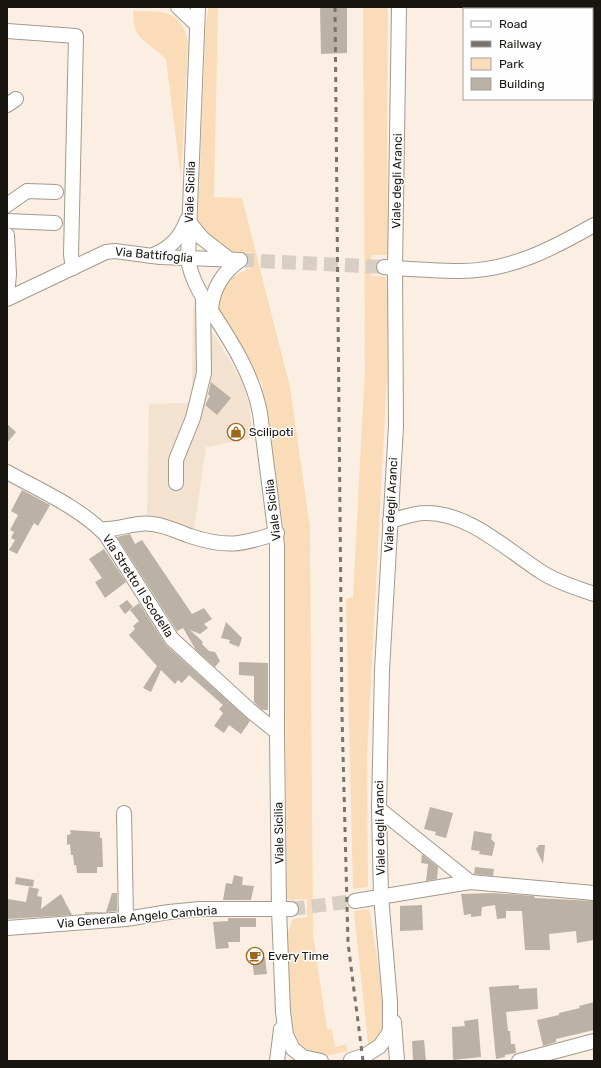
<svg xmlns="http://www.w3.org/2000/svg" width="601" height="1068" font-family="Rubik,sans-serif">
<rect width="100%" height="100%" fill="#faefe2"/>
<!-- built -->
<path fill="#f3e2cf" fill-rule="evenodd" d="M193,305l26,37 24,42 6,21 4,33 -47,9 -12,83 -47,-13 2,-113 43,-1zM212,382l19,16 -14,17 -13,-10 6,-9 -6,-5z"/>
<!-- green -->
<g fill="#fbdcb8">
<path d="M209,7h9l-4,190 28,1 48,189 20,141 3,407 14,94h5l3,18 11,-3 1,7 -26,6 -18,-3 -14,-22 -2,-97 6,-16 14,-2v-18l-17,1 -3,-2 -3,-366 -22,-148 -43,-74c-3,-28 13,-34 35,-43l-4,-15 -17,3 -28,-22 -7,-11 8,-202z"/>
<path d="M363,7h24l1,8 -1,118 1,122h-17v21l15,1 2,13 -1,87 -20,379 1,131 -15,2 -7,-290 7,-2 12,-229z"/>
<path d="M133,11c29,1 48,-3 55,31l-7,137 -15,-120c-19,-19 -33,-17 -33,-48z"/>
<path d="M369,909c4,22 19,106 12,123 -2,6 -7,9 -13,12l-14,-133z"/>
</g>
<!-- building -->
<g fill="#bcb1a5">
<path d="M320,7h27v46l-26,1z"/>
<path d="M211,382l20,16 -14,17 -12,-10 5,-9 -2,-2z"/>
<path d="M7,424l9,8 -9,11z"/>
<path d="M22,490l28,15 -12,21 -4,-3 -17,31 -8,-4 6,-10 -4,-2 3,-6 -4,-2 8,-15 -7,-4z"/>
<path d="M130,534l5,10 7,-4 50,74 12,-6 8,11 -8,5 4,4 -8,6 -10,-4 13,12 -1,2 7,7 6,1 5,9 -5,6 -19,-17 -13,-22 -6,3 -60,-94z"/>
<path d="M104,549l22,33 -21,16 -10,-16 7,-4 -13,-19z"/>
<path d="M127,600l6,7 -8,7 -6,-8z"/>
<path d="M139,603l27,42 84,76 -9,13 -12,-9 -5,8 -10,-7 9,-13 -4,-4 4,-4 -34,-30 -7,8 -4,-3 -3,4 -14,-14 -10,22 -8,-4 14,-22 -28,-31 6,-6 -2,-3 6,-5 -9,-11z"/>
<path d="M226,622l16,16 -3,9 -10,-4 1,-3 -9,-2z"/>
<path d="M239,662l29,1v47h-6l-8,-8v-26l-15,-1z"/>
<path d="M430,807l23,6 -7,25 -11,-3 1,-3 -12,-3z"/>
<path d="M70,830l30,2v6h2l1,29h-6v6h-20l-1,-8h-2l-1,-10h-2l-1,-11 -3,1v-10l4,-1z"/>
<path d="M474,831l18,3 -1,5 4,4 -3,13 -13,-2 1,-3 -9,-1z"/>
<path d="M539,845h6l-2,19 -7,-15z"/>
<path d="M422,854l16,13 -1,12 -11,2 2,-17 -7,-1z"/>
<path d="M475,867l19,2 -1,7 -19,-2z"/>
<path d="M234,875l9,2 -1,8 12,1 -3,14h-28l3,-17 6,1z"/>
<path d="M16,877l18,3 -1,7 -18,-3z"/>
<path d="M29,887l10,2 -2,7 5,1 -1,12 20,-15 11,21 -65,4v-20l19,3z"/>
<path d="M112,893h5v18l-32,3v-2h21z"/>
<path d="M493,893l41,3 1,2 59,3v39l-17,3 -1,-12 -27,3 1,16h-25l-3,-39h-16v7l-9,1 -2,-14 -13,2 -1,9 -10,1v-3l-7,1 -3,-21z"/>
<path d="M422,905l1,25 -23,1v-25z"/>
<path d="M228,918h28v9h-16v15h-12l1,6 -13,1 -3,-27 15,-1z"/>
<path d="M265,957l2,17 -13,1 -2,-17z"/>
<path d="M519,985v4l18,-1 1,21 -32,3 2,19h2l1,13h4l1,9 -11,2v2l-9,2 -7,-72z"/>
<path d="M594,1002v28l-38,9v3l-13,4 -6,-26 22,-5v-2l21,-5 -1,-2z"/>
<path d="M478,1019l3,38 -28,3 -1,-33 13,-1 -1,-5z"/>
<path d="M424,1040l2,21h-13l-1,-20z"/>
</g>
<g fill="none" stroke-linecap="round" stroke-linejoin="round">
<!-- minor-tunnel -->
<g stroke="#d8cec3" stroke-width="14" stroke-dasharray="14 7" stroke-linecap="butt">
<path d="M240,260l144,7"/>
<path d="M291,909l64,-8"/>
</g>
<defs>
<g id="minor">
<path d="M178,7l19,18"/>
<path d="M198,7l-10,252c3,19 12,34 22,50 21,32 43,66 50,104l17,132v187l2,177 4,103 3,23 7,14 10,8 18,4"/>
<path d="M7,31l69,5 -5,219 2,13"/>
<path d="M7,105l9,-6"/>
<path d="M7,205l20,-14 29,1"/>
<path d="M7,221l48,2"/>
<path d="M189,222l13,16 27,21"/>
<path d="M7,235l2,39 -2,22"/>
<path d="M151,256c18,-7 29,-17 36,-36"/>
<path d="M384,267c26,2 51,4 76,4 50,0 92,-22 134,-46"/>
<path d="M7,299l99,-47 9,-1 45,6 80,3"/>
<path d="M211,309c2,-22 12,-37 29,-49"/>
<path d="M7,472c34,19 72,35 99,63l66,104 81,74 24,19"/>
<path d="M176,483v-23l17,-42 11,-45 -1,-75"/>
<path d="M390,521c11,-3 24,-8 35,-8 44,-1 83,38 118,60 16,10 34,15 51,21"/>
<path d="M100,529c18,2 35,-8 52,-5 13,1 26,8 38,12 37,12 51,9 87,-3"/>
<path d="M379,809l91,73"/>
<path d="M124,813l2,106"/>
<path d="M355,901l115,-19 124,11"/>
<path d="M7,928l119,-9 43,-7 31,-3h91"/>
<path d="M394,1022l3,39"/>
<path d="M351,1060l15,-5 14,-9 9,-13 1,-6v-25l-9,-106 -2,-87 3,-139 14,-244 -1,-158 4,-261"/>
<path d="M277,1061l4,-32"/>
<path d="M519,1061l75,-20"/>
</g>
</defs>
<!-- minor casing -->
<use href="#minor" stroke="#a3998d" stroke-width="16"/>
<!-- minor -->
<use href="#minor" stroke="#fff" stroke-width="14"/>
<!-- rail -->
<path stroke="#7a736b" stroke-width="3" stroke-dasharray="5 5" stroke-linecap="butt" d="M335,7l7,708 6,228 15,118"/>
</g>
<!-- icons -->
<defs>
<symbol id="shop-ring" viewBox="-11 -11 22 22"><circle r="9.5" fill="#fefefe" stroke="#9b681e" stroke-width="1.5"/><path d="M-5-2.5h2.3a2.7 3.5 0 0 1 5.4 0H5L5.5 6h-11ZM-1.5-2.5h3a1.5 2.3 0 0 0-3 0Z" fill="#9b681e"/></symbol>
<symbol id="cafe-ring" viewBox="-11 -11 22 22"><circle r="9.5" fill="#fefefe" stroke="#9b681e" stroke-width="1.5"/><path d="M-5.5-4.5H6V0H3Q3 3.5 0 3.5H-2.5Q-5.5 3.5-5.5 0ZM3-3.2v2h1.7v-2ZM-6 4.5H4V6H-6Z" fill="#9b681e"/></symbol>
</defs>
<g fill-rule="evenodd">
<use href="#shop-ring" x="226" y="422" width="20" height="20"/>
<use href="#cafe-ring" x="245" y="946" width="20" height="20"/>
</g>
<g text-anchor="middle" stroke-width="3" stroke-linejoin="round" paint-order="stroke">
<!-- street labels -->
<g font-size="12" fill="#191511" stroke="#fefefe">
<text transform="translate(397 181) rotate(-89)" y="4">Viale degli Aranci</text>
<text transform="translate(190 192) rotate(-88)" y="4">Viale Sicilia</text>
<text transform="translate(154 255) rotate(5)" y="4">Via Battifoglia</text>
<text transform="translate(391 505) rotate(-87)" y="4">Viale degli Aranci</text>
<text transform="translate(273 510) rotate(-97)" y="4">Viale Sicilia</text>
<text transform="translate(138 586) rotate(57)" y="4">Via Stretto II Scodella</text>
<text transform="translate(380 828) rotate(-91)" y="4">Viale degli Aranci</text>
<text transform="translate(279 833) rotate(-91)" y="4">Viale Sicilia</text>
<text transform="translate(137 917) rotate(-5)" y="4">Via Generale Angelo Cambria</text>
</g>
<!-- poi labels -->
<g font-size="12" fill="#191511" stroke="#fefefe" text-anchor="start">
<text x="249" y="436">Scilipoti</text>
<text x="268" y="960">Every Time</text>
</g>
</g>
<!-- border -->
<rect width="601" height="1068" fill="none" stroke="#191511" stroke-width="16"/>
<!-- legend -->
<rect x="463" y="8" width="130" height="92" fill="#fefefe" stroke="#a2a19f"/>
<rect x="471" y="21" width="20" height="6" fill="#ffffff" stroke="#a2a19f"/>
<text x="499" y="28" font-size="12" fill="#191511">Road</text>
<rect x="471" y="41" width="20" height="6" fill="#7a736b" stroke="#a2a19f"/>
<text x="499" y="48" font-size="12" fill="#191511">Railway</text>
<rect x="471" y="58" width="20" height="12" fill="#fbdcb8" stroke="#a2a19f"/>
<text x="499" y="68" font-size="12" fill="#191511">Park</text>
<rect x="471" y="78" width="20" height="12" fill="#bcb1a5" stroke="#a2a19f"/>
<text x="499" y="88" font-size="12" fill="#191511">Building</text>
</svg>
